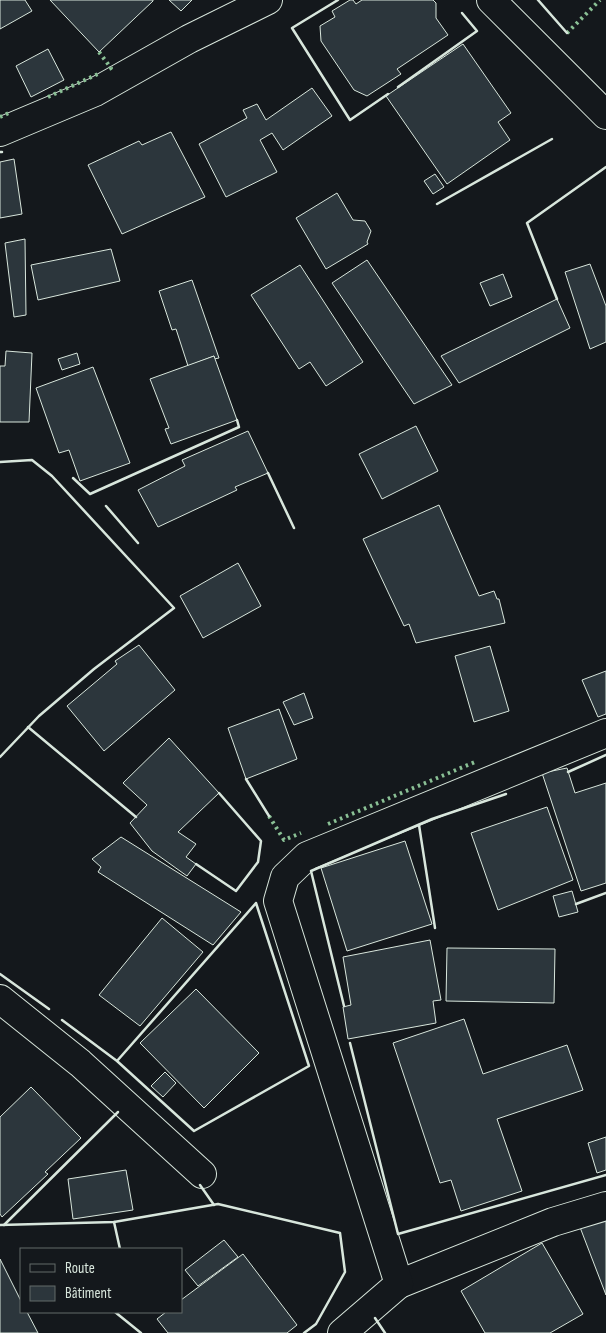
<svg xmlns="http://www.w3.org/2000/svg" width="606" height="1333" font-family="'Sofia Sans Condensed',sans-serif">
<rect width="100%" height="100%" fill="#14181c"/>
<!-- building -->
<g fill="#2c363c" stroke="#d8e6dc">
<path d="M0,0h25l7,11 -32,18z"/>
<path d="M50,0h103v1l-54,51z"/>
<path d="M169,0h23l-11,11z"/>
<path d="M350,0h3l3,4 6,-4h71l3,3v15l12,17 -51,34 4,5 -34,22 -13,-6 -33,-49 -1,-15 15,-9 -3,-6z"/>
<path d="M463,44l48,69 -13,9 12,18 -63,44 -61,-88z"/>
<path d="M48,49l16,31 -33,17 -15,-31z"/>
<path d="M312,88l20,28 -49,34 -11,-17 -12,7 17,32 -51,25 -27,-53 48,-26 -4,-8 14,-6 9,16z"/>
<path d="M171,132l34,65 -83,37 -34,-69 51,-24 3,4z"/>
<path d="M14,159l8,55 -22,4v-56z"/>
<path d="M435,174l9,13 -11,7 -9,-13z"/>
<path d="M337,193l16,27 12,1 6,10 -4,11 1,2 -42,25 -30,-51z"/>
<path d="M25,239l1,76 -12,2 -9,-74z"/>
<path d="M111,249l9,32 -82,19 -7,-35z"/>
<path d="M367,260l85,125 -38,19 -82,-121z"/>
<path d="M590,264l16,42v36l-16,7 -25,-77z"/>
<path d="M300,265l63,97 -37,24 -16,-24 -11,7 -48,-74z"/>
<path d="M503,274l9,23 -22,9 -10,-23z"/>
<path d="M192,280l27,78 -5,1v-3l-26,10 -12,-37 -4,1 -13,-39z"/>
<path d="M557,299l13,29 -111,55 -18,-27z"/>
<path d="M6,351l26,2 -3,69h-29v-56h5z"/>
<path d="M77,353l3,11 -18,6 -4,-11z"/>
<path d="M214,356l23,64 -66,24 -6,-15 4,-1 -19,-49z"/>
<path d="M93,367l37,96 -50,18 -11,-31 -10,3 -23,-65z"/>
<path d="M416,426l22,45 -56,28 -23,-45z"/>
<path d="M248,431l20,42 -33,14 2,3 -79,37 -20,-37 47,-24 -3,-6z"/>
<path d="M439,505l40,91 15,-5 3,8h2l6,24 -89,20 -7,-19 -5,2 -41,-87z"/>
<path d="M238,563l23,43 -58,32 -23,-42z"/>
<path d="M139,645l36,45 -71,61 -37,-45 50,-42 -2,-3z"/>
<path d="M490,646l19,65 -35,11 -19,-66z"/>
<path d="M606,671v43l-8,3 -16,-37z"/>
<path d="M304,693l9,25 -19,7 -11,-23z"/>
<path d="M279,709l18,50 -51,20 -18,-51z"/>
<path d="M169,738l50,55 -41,39 18,12 -10,13 10,7 -9,12 -35,-25 -22,-28 17,-18 -24,-22z"/>
<path d="M567,768l8,25 31,-10v100l-25,8 -39,-118z"/>
<path d="M547,807l26,73 -75,30 -27,-77z"/>
<path d="M121,837l120,75 -28,33 -115,-73 3,-5 -9,-8z"/>
<path d="M405,841l27,83 -85,27 -26,-83z"/>
<path d="M572,891l6,21 -19,5 -6,-21z"/>
<path d="M162,918l41,34 -63,74 -41,-31z"/>
<path d="M430,940l11,60 -8,1 3,22 -88,16 -5,-32 8,-2 -8,-48z"/>
<path d="M447,948l108,1 -1,54 -108,-2z"/>
<path d="M196,989l63,64 -55,55 -64,-65z"/>
<path d="M464,1019l19,55 84,-29 16,45 -86,29 25,72 -61,20 -10,-31 -11,3 -47,-140z"/>
<path d="M165,1072l11,11 -13,14 -12,-11z"/>
<path d="M31,1087l50,51 -36,34 3,2 -46,43 -2,-3v-97z"/>
<path d="M606,1137v33l-9,3 -9,-30z"/>
<path d="M126,1170l7,40 -60,9 -5,-40z"/>
<path d="M606,1212v83l-28,-73z"/>
<path d="M224,1240l14,17 -40,29 -13,-16z"/>
<path d="M542,1243l41,71 -33,19h-65l-24,-42z"/>
<path d="M243,1254l54,71 -10,8h-119l-11,-14 9,-7h15v-12z"/>
<path d="M0,1259l21,42v11h6l11,21h-38z"/>
</g>
<g fill="none" stroke-linecap="round" stroke-linejoin="round">
<defs>
<g id="minor">
<path d="M491,0l115,115"/>
<path d="M0,132l95,-40 94,-53 79,-39"/>
<path d="M0,999l80,64 122,111"/>
<path d="M399,1284l154,-62 53,-16"/>
<path d="M342,1333l57,-49 -121,-383 7,-24 22,-21 299,-123"/>
</g>
</defs>
<!-- minor casing -->
<use href="#minor" stroke="#d8e6dc" stroke-width="30"/>
<!-- minor -->
<use href="#minor" stroke="#14181c" stroke-width="28"/>
<!-- hedge -->
<g stroke="#8ac095" stroke-width="4" stroke-dasharray="2.5 4" stroke-linecap="butt">
<path d="M567,33l33,-33"/>
<path d="M99,52l12,16 -2,1"/>
<path d="M48,97l50,-23"/>
<path d="M0,117l11,-5"/>
<path d="M269,816l15,24 17,-7"/>
<path d="M328,824l147,-62"/>
</g>
<!-- wall -->
<g stroke="#d8e6dc" stroke-width="2.5">
<path d="M338,0l-46,28 58,92 38,-26"/>
<path d="M538,0l29,33"/>
<path d="M398,87l79,-56 -15,-18"/>
<path d="M0,152h2"/>
<path d="M437,204l115,-65"/>
<path d="M557,299l-30,-76 79,-56"/>
<path d="M0,462l32,-2 20,16 122,132 -80,61 -55,47 -39,41"/>
<path d="M268,473l26,55"/>
<path d="M73,478l17,16 149,-67 -2,-7"/>
<path d="M106,506l32,37"/>
<path d="M28,727l108,90"/>
<path d="M568,772l38,-17"/>
<path d="M246,779l23,37"/>
<path d="M419,825l16,103"/>
<path d="M196,864l40,27 22,-29 3,-21 -42,-48"/>
<path d="M576,904l30,-11"/>
<path d="M0,974l49,35"/>
<path d="M344,1006l-33,-135 121,-52 74,-25"/>
<path d="M62,1020l55,41 77,70 115,-65 -53,-163 -139,158"/>
<path d="M350,1043l48,191 208,-59"/>
<path d="M200,1185l14,20"/>
<path d="M114,1222l6,27"/>
<path d="M0,1225l114,-3 104,-18 122,29 5,39 -29,52 -12,9"/>
<path d="M4,1225l114,-113"/>
<path d="M115,1312l26,21"/>
<path d="M375,1318l10,15"/>
</g>
</g>
<!-- legend -->
<rect x="20" y="1248" width="162" height="65" fill="#14181c" stroke="#626a69"/>
<rect x="30" y="1264" width="25" height="8" fill="#14181c" stroke="#626a69"/>
<text x="65" y="1273" font-size="15" fill="#d8e6dc">Route</text>
<rect x="30" y="1286" width="25" height="15" fill="#2c363c" stroke="#626a69"/>
<text x="65" y="1298" font-size="15" fill="#d8e6dc">Bâtiment</text>
</svg>
